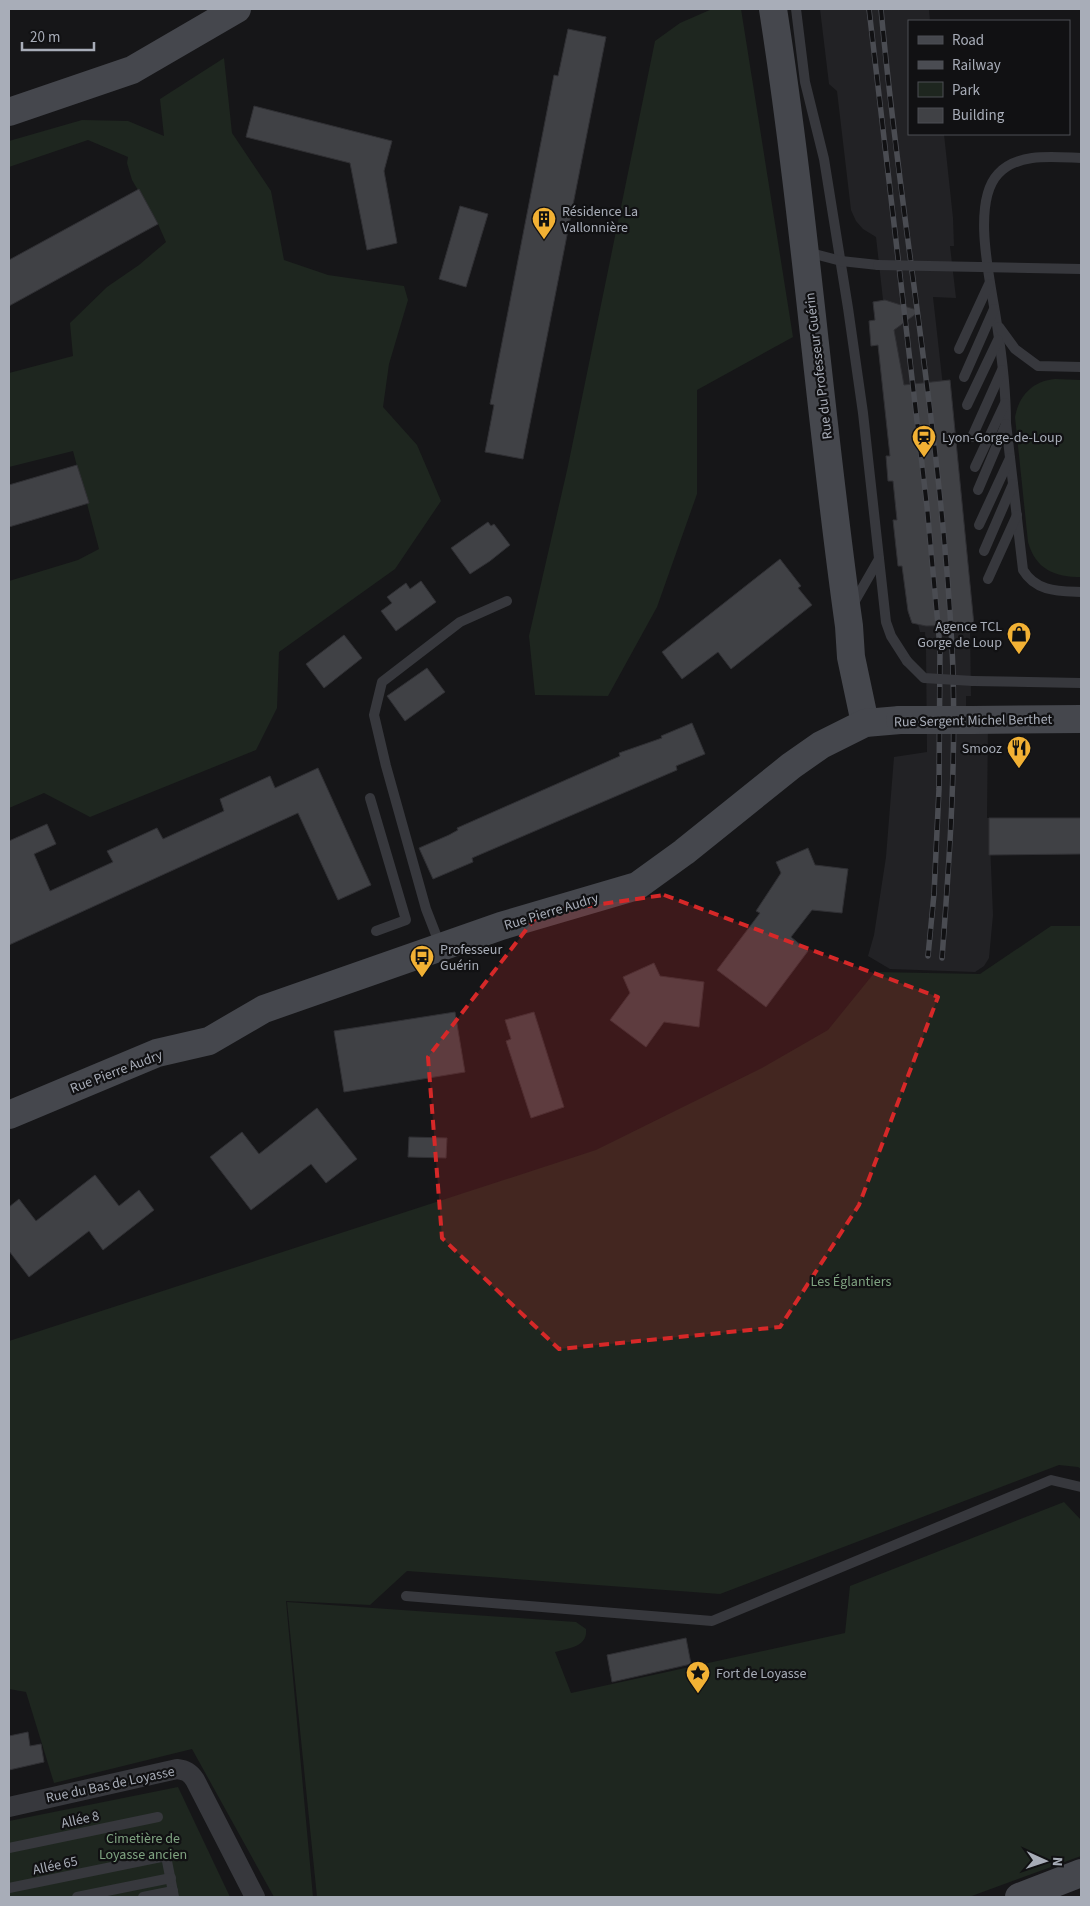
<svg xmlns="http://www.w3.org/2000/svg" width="1090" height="1906" font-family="'Source Sans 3',sans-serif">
<rect width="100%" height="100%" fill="#161618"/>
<!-- built -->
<path fill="#222225" d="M820,9h109l1,12h-21v113h35l9,84 1,28h-4l6,52 -23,-1 37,330 1,69h-5v25h22l-1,97h2l4,97 -4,43 -5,8 -9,6 -85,-3 -22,-13 6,-21 12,-78 8,-100 33,-5 -1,-102 -1,-18h-5l-2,-8 -7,-3 -3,-10 -3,-24h6l-3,-63 -32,-287 -13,-8 -7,-8 -5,-11 -14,-119 -8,-7z"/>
<!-- green -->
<g fill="#1e261f">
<path d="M712,9h29l52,328 -96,53v104l-40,113 -49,89 -73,-1 -6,-59 39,-170 87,-425 25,-18z"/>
<path d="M224,58l8,75 39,58 13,69 44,15 76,11 4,14 -19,64 -6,43 34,38 24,56 -46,68 -116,83 -2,56 -21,42 -166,67 -46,-24 -35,15v-227l69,-21 21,-11 -26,-98 -64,16v-94l64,-17 -3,-33 37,-36 32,-22 27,-23 -8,-18 -26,-44 -5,-17 1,-6 -40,-17 -79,27v-26l73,-21 46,1 36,15 -4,-37z"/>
<path d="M1055,379l26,1v197c-26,0 -45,-7 -53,-35l-13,-125c4,-22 18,-36 40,-38z"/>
<path d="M1051,926h30v543l-3,-2 -19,-2 -339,129 -313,-23 -37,34 -84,-4 27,296h-39l-82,-148 -138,34 -28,-91 -17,-3v-348l587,-191 166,-82 66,-38 47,-58 105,2z"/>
<path d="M1064,1502l17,18v336l-112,41h-652l-30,-295 289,20 10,7c2,18 -18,19 -31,23l16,41 274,-60 5,-47z"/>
<path d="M178,1787l52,110h-221v-76z"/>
</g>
<!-- building -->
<g fill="#404145" stroke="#303034">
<path d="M568,29l38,8 -83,422 -38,-7 9,-47 -4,-1 64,-329 4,1z"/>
<path d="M254,106l138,35 -8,30 13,72 -30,7 -17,-87 -104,-26z"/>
<path d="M139,189l19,35 -149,82v-46z"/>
<path d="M460,206l28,8 -22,73 -27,-8z"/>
<path d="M885,300l35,11 -26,19 10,55 46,-5 24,245 -48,1 -14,-3 -4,-12 -6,-45h-4l-5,-46h4l-4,-39h-5l-2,-25h4l-12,-111 -7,1 -2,-25 6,-1 -2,-18z"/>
<path d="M77,465l12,38 -80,24v-42z"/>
<path d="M488,522l3,4 3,-2 16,21 -20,16 -20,13 -19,-26z"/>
<path d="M780,559l21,27 -3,2 14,17 -81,64 -13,-17 -36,27 -20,-27z"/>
<path d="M421,581l15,21 -40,29 -15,-20 11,-8 -5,-6 19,-14 4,6z"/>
<path d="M344,635l18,23 -38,30 -18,-24z"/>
<path d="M427,668l18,24 -40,29 -18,-25z"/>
<path d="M692,723l13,31 -29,12 1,4 -205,88 1,4 -40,17 -14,-31 30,-13 9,-5 -1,-2 163,-72 -1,-3 43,-15 -1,-2z"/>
<path d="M318,768l53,117 -33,15 -40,-87 -289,132v-104l38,-17 9,20 -22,10 16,37 63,-29 -6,-11 50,-23 6,11 61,-28 -4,-12 50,-23 5,12z"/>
<path d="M989,818h92v36l-92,1z"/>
<path d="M808,848l7,17 33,4 -6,44 -30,-3 -21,27 17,14 -42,56 -49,-37 43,-57 -4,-2 25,-38 -5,-11z"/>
<path d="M654,963l6,13 44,6 -5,45 -35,-5 -18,25 -36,-27 20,-27 -7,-16z"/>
<path d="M455,1012l10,60 -121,20 -10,-61z"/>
<path d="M534,1012l30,95 -33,11 -25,-77 5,-2 -6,-19z"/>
<path d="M317,1108l40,51 -31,24 -15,-19 -60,46 -41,-53 32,-25 17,22z"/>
<path d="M409,1137l38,1 -1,20 -38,-1z"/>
<path d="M95,1175l24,31 20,-16 15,20 -51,40 -14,-19 -60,46 -20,-26v-44l10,-8 17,22z"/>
<path d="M686,1638l5,26 -79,18 -5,-27z"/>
<path d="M28,1732l2,14 11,-2 3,18 -35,8v-34z"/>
</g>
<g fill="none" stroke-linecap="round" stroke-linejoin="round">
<!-- lane -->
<g stroke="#37383d" stroke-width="10">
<path d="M796,9l9,73 19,77 24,149 15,105 23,209 5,14 16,25"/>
<path d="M1081,158c-26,-1 -63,-6 -83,16 -28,30 -6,113 -1,151 5,32 9,65 9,98l17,147c13,22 36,21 58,22"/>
<path d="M807,252l34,9 37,4"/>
<path d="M999,327l16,22 23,17 43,1"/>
<path d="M959,349l30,-65"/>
<path d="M964,377l30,-68"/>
<path d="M967,405l31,-65"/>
<path d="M972,437l30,-67"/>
<path d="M975,467l30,-64"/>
<path d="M978,490l28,-66"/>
<path d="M979,525l31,-67"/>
<path d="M984,551l29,-67"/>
<path d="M988,579l29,-64"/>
<path d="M852,606l27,-47"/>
<path d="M973,681l108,2"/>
<path d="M370,798l36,122 -30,11"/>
<path d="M440,945l-14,-36 -40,-143 -12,-51 8,-33 78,-60 47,-21"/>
<path d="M406,1596l306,25 339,-141 30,7"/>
<path d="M9,1848l149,-31"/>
<path d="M9,1888l157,-32 8,41"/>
<path d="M77,1897l94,-19"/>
<path d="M143,1897l30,-6"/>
</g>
<!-- street -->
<path stroke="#37383d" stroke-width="20" d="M9,1807l168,-38c8,1 13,3 18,11l60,117"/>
<!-- secondary -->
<g stroke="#45474d" stroke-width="28">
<path d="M773,9c32,205 47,412 76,617l2,31 14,66"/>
<path d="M9,112l123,-42 105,-61"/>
<path d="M972,720l109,-1"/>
<path d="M9,1115l148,-62 52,-12 55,-32 237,-83 136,-40 47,-34 107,-86 30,-21 44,-22 35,-3"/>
<path d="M1019,1897l62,-24"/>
</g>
<defs>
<g id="rail">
<path d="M869,9l58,498 13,140 -1,142 -5,105 -6,62"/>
<path d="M881,9c19,213 60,424 71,638 5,104 -2,207 -10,311"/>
</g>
</defs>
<!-- rail casing -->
<use href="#rail" stroke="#4a4c52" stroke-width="5.5"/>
<!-- rail -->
<use href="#rail" stroke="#111113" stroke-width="4" stroke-dasharray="11" stroke-linecap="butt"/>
<!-- lane-bridge -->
<g stroke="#37383d" stroke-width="10">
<path d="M878,265l203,4"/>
<path d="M907,661l17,17 49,3"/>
</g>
<!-- secondary-bridge -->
<path stroke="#45474d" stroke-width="28" d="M900,720h72"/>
</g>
<!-- marked area -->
<path fill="#d62828" fill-opacity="0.2" stroke="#d62828" stroke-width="4" stroke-dasharray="10 6" stroke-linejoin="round" d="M664,895l274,102 -79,208 -79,122 -221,22 -117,-111 -14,-181 111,-144z"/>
<!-- icons -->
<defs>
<symbol id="building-pin" viewBox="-11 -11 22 30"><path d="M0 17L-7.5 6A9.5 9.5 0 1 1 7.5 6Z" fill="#f2b134" stroke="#111113"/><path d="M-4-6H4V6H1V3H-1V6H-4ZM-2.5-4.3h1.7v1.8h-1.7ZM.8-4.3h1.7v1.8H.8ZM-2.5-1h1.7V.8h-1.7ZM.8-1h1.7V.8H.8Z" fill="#111"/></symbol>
<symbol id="station-pin" viewBox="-11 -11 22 30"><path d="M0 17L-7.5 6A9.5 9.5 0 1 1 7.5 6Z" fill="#f2b134" stroke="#111113"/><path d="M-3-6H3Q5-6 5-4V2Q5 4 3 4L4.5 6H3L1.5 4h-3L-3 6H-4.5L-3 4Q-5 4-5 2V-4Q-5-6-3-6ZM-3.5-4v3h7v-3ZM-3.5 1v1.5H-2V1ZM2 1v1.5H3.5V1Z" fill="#111"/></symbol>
<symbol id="shop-pin" viewBox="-11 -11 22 30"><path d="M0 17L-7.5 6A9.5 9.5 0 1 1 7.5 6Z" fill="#f2b134" stroke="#111113"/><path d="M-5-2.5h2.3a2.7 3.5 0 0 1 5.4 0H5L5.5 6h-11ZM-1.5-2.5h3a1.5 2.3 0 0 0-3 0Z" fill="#111"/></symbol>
<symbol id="restaurant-pin" viewBox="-11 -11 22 30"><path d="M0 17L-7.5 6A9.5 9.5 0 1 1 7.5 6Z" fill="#f2b134" stroke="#111113"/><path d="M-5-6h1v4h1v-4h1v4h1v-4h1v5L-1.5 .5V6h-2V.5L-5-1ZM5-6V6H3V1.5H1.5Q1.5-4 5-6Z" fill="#111"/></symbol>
<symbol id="bus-pin" viewBox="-11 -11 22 30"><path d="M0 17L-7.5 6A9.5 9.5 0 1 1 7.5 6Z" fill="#f2b134" stroke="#111113"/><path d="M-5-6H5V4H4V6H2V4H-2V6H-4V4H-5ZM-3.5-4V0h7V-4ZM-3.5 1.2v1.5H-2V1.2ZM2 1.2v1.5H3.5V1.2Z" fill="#111"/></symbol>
<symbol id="sight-pin" viewBox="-11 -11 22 30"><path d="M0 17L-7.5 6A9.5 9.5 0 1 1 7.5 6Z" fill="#f2b134" stroke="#111113"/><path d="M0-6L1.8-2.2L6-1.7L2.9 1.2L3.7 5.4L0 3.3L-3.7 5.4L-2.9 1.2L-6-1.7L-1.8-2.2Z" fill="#111"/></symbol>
</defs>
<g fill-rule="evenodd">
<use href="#building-pin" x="530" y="205" width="28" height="38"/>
<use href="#station-pin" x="910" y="423" width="28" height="38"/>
<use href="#shop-pin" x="1005" y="620" width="28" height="38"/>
<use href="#restaurant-pin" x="1005" y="734" width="28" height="38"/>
<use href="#bus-pin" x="408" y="943" width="28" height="38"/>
<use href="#sight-pin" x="684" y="1659" width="28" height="38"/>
</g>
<g text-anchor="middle" stroke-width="4.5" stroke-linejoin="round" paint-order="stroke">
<!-- poi labels -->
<g font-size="14" fill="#a8adb8" stroke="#111113" text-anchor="start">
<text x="562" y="216">Résidence La<tspan x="562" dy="16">Vallonnière</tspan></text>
<text x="942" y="442">Lyon-Gorge-de-Loup</text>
<text x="1002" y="631" text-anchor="end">Agence TCL<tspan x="1002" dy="16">Gorge de Loup</tspan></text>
<text x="1002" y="753" text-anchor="end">Smooz</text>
<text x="440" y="954">Professeur<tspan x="440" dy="16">Guérin</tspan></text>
<text x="716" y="1678">Fort de Loyasse</text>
</g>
<!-- street labels -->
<g font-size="14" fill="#a8adb8" stroke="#111113">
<text transform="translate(818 366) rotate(-97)" y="5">Rue du Professeur Guérin</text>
<text transform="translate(973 720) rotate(-1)" y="5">Rue Sergent Michel Berthet</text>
<text transform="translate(551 911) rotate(-17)" y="5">Rue Pierre Audry</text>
<text transform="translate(116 1071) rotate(-21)" y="5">Rue Pierre Audry</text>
<text transform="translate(110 1784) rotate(-12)" y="5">Rue du Bas de Loyasse</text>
<text transform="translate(80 1819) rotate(-12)" y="5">Allée 8</text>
<text transform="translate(55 1865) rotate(-12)" y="5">Allée 65</text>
</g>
<!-- park labels -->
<g font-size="14" fill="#7fa381" stroke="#111113">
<text x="851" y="1286">Les Églantiers</text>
<text x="143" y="1843">Cimetière de<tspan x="143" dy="16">Loyasse ancien</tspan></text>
</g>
</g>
<!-- border -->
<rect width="1090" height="1906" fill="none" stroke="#a8adb8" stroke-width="20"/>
<!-- legend -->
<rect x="908" y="20" width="162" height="115" fill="#111113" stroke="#4d4f55"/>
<rect x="918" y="36" width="25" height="8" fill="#45474d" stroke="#4d4f55"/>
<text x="952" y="45" font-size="15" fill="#a8adb8">Road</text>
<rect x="918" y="61" width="25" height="8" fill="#4a4c52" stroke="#4d4f55"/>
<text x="952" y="70" font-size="15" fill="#a8adb8">Railway</text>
<rect x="918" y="82" width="25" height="15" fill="#1e261f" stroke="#4d4f55"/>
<text x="952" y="95" font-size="15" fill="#a8adb8">Park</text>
<rect x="918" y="108" width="25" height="15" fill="#404145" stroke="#4d4f55"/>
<text x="952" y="120" font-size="15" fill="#a8adb8">Building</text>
<!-- north arrow -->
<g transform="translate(1045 1861) rotate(93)" stroke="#111113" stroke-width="4" paint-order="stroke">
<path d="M0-4L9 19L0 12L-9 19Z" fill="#a8adb8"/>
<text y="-8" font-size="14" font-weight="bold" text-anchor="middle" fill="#a8adb8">N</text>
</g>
<!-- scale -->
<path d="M22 42v8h72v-8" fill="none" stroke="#a8adb8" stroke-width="2.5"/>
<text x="30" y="42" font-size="15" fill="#a8adb8" stroke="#111113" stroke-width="4" paint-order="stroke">20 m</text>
</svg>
